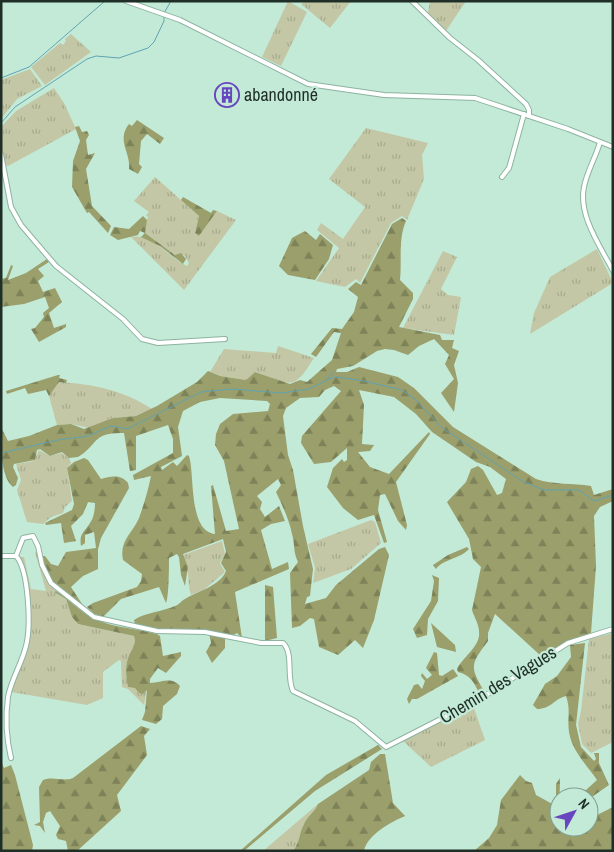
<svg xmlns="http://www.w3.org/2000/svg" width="614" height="852" font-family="'Archivo Narrow',sans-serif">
<defs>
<pattern id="grass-tufts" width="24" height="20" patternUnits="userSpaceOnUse" patternTransform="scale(1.25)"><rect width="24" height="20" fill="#c3c7a5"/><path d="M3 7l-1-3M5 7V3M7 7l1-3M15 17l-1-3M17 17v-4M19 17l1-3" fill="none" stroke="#a7ab8e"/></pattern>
<pattern id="forest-firs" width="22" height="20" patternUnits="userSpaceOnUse" patternTransform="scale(1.25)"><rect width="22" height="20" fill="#9a9f6b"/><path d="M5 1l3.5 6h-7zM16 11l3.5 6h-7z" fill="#7d8258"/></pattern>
</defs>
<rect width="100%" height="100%" fill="#c3ead7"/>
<!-- grass -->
<g fill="url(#grass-tufts)">
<path d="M288,1l19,11 -26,54 -19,-9z"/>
<path d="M305,1h46l-21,27 -29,-24z"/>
<path d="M430,1h36l-20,30 -18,-18z"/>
<path d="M71,34l20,18 -46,33 -14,-18 29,-24 3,2 3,-4 -1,-2z"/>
<path d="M30,69l12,17 -25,13 -16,20v-39z"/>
<path d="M54,88l10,15 12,26 -68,37 -2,-1 -5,-18v-20l15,-16z"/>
<path d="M366,128l62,15 -6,12 2,24 -17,41 -5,-4 -11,7 -31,60 -4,-4 -11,8 -29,-6 23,-33 -22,-18 4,-7 22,16 22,-32 -36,-28z"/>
<path d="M155,177l44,39 -4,17 4,3 18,-25 19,9 -52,70 -53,-53c22,-5 39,22 56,29l2,-3 -5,-8h-9l-30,-22v-8l3,-8 -2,-2 3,-3 -15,-11z"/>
<path d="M597,249l16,34 -83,51 4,-21 16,-36z"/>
<path d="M443,251l14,6 -16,32 7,6 13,2 -7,38 -51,-7z"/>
<path d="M278,346l36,12c-22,35 -22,26 -59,14l-9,8 -26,-4 -10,-4 14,-23 52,4z"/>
<path d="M59,382c34,2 64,8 93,27l-16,7 -23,2 -24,10 -18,-4 -14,1 -8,-29z"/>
<path d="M39,450l11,6 12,-3 7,5 2,5 -4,5 5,33 -7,6 -2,6 -12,4 -8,7 -16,-2 -10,-32 4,-10 -5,-16 18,-3z"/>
<path d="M371,520l4,2 6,21 -30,26 -38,14 2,-15 -7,-24z"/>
<path d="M222,541l3,13 -5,9 5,9 -20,17 -14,6c-5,-14 0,-27 -8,-40z"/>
<path d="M38,551l10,30 8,10 -2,1 12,7 6,18 6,7 56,12c3,8 -3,14 -6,22 -3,10 -2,19 0,29l19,2 -3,16 -16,-16 -6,-2 -1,-26 -2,-1 -16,12v26l-16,7 -76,-13 17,-51 -1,-57 -7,-27h4l7,32 15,2 -11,-39z"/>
<path d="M613,633v109l-22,11 -9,-9 -4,-20 3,-13 8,-72z"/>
<path d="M473,705l12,35 -54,27 -28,-26z"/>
<path d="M318,804c-3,8 -11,12 -14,20 -5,9 -4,18 -11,27h-30z"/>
</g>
<!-- forest -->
<g fill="url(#forest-firs)" fill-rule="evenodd">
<path d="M137,120l27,18 -4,6 -13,-10 -6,7 -2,23 3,3 -4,7 -9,-5c2,-17 -13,-28 0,-45l3,2z"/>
<path d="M79,126l3,6 5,-1 2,4 -3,5 2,15 7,-2 -9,16 6,37 19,20 -3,7 -19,-21 -2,1 -15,-26 1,-26 7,-20 -5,-14z"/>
<path d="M183,197l28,16 2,-3 4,1 -18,25 -4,-3 4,-17 -18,-16z"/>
<path d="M143,216l4,4 -2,13 30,22 6,-2 5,6 -3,5 -23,-18 -19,-9 4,-4 -5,-2 -2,4 -20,5 -8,-5 4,-8 15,2z"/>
<path d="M402,218l4,3c-8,18 -4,40 -6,59l13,13v6l-14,28 41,8 2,5h12l-2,8 7,3 -5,14 4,18 -4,29 -13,-19 13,-14 -9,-15 4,-9 -15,-16 -15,7 -11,9 -14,-5 -9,-1 -8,2 -24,15 -16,3 -1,3h11l12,-5 39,10 16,11 39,39 83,52c18,6 37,4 55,7l3,9 19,-6v12l-13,6 -6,9 2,50 -5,67 -20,7 -30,21 -2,-3 2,-2 -46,-42 -7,19v8c-17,23 -19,25 -4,50l-5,2c-5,-11 -9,-18 -21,-21l-1,-3c5,-11 24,-23 22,-37 0,-8 -5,-15 -7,-22l9,-43 -8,-8 -4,-20 -22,-37 19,-20 5,-13 7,-3 5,4 14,25 5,-2 4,-14 -16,-12 -14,-5 -44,-30 -16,-18 -22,-17 -35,-7 5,15 -2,39 12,1 -4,6 -12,1 12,15 19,7 40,-42 1,2 -34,48 11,43 -1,5 -8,-9 -13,-27 -5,1 -2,15 9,32 -3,1 -10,-28 -16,5 -15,-12 -16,-21 6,-19 9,-9 2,3 3,-2v-12l-16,14 -17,2 -13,-21 1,-7 39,-45 -7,-5 -9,4 -6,7 -19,1 -14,10 -3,8 5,39 5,15 10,56 10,43 -3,27 -3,1 -2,7 21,-6 10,-13 43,-36 6,-2 4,8 -15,65 -11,28 -8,-8 -17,15 -19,-8 -5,-28 -4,-1 -10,8 -8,2 -2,-55 8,-11c-5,-10 -3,-18 -6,-28 -3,-15 -10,-29 -16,-42l5,-7 -3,-6 -21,17 5,6 -2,7 5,8 14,-11 6,15 -14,3 -10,6 11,39 16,-7 1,7 -54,23 7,46 -5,-5 -5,3h-7v12l-13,15 -6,-11 5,-9 -2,-10 -54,-4 -20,-5 -1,-4c12,-8 28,-8 41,-14 4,-1 6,-5 10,-7 13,-8 35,-13 41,-28l-5,-8 5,-11 -3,-13 -40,15 5,13 -3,19 -4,-11 -2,-18 -2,-3 -8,4c0,8 0,39 -3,45l-7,-16 -38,12 -18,18 -9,-3 -7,-7 6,-4 44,-16 4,-6 1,-7 -19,-14c-4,-19 9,-26 16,-42 5,-14 9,-27 12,-42l-17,4 -1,-5 40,-22v-14l-5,-14 -32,11v34l-6,1 -6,-38c-32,-1 -25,11 -46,24l-9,1 -7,-6 -12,4 -10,-7 -3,1 -2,10 -21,4 -1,3 5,11 -2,7 -3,2c-13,-11 -12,-42 -12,-60l7,14 21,-5 28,-11 14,-1 13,5 29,-11 23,-2 21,-10 40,-24 11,-11 12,5 26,4 9,-8 35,12 10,-4 7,2 25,-22 9,-27 -7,-1 -18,25 -5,-3 21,-26 10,1 12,-17 4,-15 -10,-8 8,-7 5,3 31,-61zM220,398l47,3 3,3 -2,7 -35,3 -13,10 -4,10 -1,11 9,16 15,68 -13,2 -13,-46 -2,1 4,48c-27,-3 -20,-59 -26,-78l-2,-1 -10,11 -4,-4 -11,8 -1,-3 21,-11 -4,-29 5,-16 17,-9z"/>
<path d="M305,231l11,9 4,-6 13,11 -4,14 -14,21 -27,-5 -9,-9 13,-28z"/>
<path d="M47,259l2,3 -11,7 6,7 -6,5 5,11 12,-4 7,14 -13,11 5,15 12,-4v3l-27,15 -8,-13 4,-1 9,-11 -1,-4 6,-5 -4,-11 -21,7 -23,3v-28l5,-1 5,-13 2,1 -5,14 18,-7z"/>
<path d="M58,375h2l-1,3 8,2 -1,3 -7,-1 -10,14 -3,-6 -18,4 -3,-6 -18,6 -1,-3z"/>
<path d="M84,458l4,2 13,19c10,-3 20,-5 27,4l1,5 -28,50 -3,11v20l-15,7 -12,11 11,17 -1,1c-18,-18 -36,-20 -39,-49h3l6,8 7,2 8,-14 30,-4 -2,-16 -9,3v8l-4,3c-2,-13 3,-13 9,-23 4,-5 5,-14 5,-20l-7,-1 -5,12 -12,12 5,15 -12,2 -3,-20 -15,2 -1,-2 27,-13 2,-6 -7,-36 7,-6z"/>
<path d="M467,547l2,2c-9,10 -26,10 -33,20l-3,-4 15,-10z"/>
<path d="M432,575l7,3 -1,23 -10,18 -1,16 -10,3 -4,-9 18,-28 3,-20z"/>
<path d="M265,585l8,2 4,51 -12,3z"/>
<path d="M56,591c13,8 23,20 37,27 19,10 44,10 64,16l3,2 3,20 18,-4v4l-15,17 -8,-5 -8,11v4c11,0 21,-7 30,3l-3,8 -14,12 -1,13 -6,5 -14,-4 3,-8 2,-22 -4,4 -4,-1 -4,-5 -7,-1c-2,-10 -3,-19 0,-29 3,-8 9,-14 6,-22l-56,-12 -6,-7 -6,-18 -12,-7z"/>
<path d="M431,623l24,22 1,7 -19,-5z"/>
<path d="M585,643l-9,82 5,22 13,14 2,-2 -2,-6h5v10l10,22 -20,14v-2h-23l4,-3 16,-4 11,-10c-11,-16 -25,-29 -28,-48 -2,-14 2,-22 -3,-36 -12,3 -15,13 -29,13l-4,-4 12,-21 12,-8 14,-19 -1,-12z"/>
<path d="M434,652l3,1 2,22 3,1 11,-7 5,7 -41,23h-5l-3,5 -2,-5 7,-14 4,-1 4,5 3,-8 -4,-5 1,-3 5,6 5,-4 -6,-7z"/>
<path d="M141,726l9,3 -6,7 3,19 -30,40 4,16 -44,40h-9l-2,-10 -8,-2 -2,-4 4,-9 -10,-15 -4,2 -3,9 2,11 -5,-7 -6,-1 6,-3 -1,-35 4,-7c11,-4 20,2 30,-2z"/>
<path d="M378,745l4,4 -67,42 -71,60h-4l86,-76z"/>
<path d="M380,754h5l8,49 12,13c-14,6 -38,19 -41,35h-71c7,-9 6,-18 11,-27 3,-8 11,-12 14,-20l51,-34 2,-8z"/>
<path d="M1,761l3,7 7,-3 4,10 18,70 -1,6h-31z"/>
<path d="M520,775l6,6 6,2 4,12 20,11v-22l4,-6 -1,49h30v-8l24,-12v44h-139l15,-13 8,-13 4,-25z"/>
</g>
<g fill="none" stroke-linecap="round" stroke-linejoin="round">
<!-- stream -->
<g stroke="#60a3b3" stroke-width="1">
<path d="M1,78l28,-11 76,-66"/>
<path d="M1,123l14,-16 72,-48 9,-3 23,2 29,-10 6,-6 10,-21v-8l7,-12"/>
<path d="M327,379l6,-7"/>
<path d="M1,453l57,-13 30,-4 23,-10 16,3 74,-37 31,-3 49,4 28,-4 22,-11 6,-1 27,4 38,9 14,10 25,27 81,54 22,9h35l15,11 19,-6"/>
</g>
<defs>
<g id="street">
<path d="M126,1l54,19 128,64 76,11 91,3 93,31 45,18"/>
<path d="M412,1l38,37 28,22 48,44 3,6v6"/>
<path d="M600,142c-4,15 -13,29 -16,45 -6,29 17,60 29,84"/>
<path d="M1,154l10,53 10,18 35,41 67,53 19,20 16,4 67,-4"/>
<path d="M502,177l7,-9 15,-54"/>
<path d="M1,556h15"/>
<path d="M16,556l7,-18 10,-2 5,10 4,19 9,18 43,34 63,14 48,1 56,11h22c11,10 3,34 10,48l62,30 31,26 94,-48 88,-56 45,-14"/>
<path d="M11,758c-5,-21 -6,-39 -3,-61 3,-17 14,-34 18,-51 5,-19 3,-76 -10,-90"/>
</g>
</defs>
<!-- street casing -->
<use href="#street" stroke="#8db3a1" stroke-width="6"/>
<!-- street -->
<use href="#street" stroke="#fff" stroke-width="4"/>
</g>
<!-- icons -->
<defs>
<symbol id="building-ring" viewBox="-11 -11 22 22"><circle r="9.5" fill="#c3ead7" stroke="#6846bf" stroke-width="1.5"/><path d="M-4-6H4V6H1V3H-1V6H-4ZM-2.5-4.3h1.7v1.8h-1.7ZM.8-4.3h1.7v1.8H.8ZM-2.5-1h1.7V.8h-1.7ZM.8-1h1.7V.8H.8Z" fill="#6846bf"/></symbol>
</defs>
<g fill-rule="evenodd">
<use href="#building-ring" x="213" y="81" width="28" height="28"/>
</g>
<g text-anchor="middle" stroke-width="4.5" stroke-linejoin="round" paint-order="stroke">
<!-- poi labels -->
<g font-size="18" fill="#1f2e27" stroke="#c3ead7" text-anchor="start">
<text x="244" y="101">abandonné</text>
</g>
<!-- street labels -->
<g font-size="18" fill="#1f2e27" stroke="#c3ead7">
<text transform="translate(498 685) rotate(-31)" y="6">Chemin des Vagues</text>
</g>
</g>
<!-- border -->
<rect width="614" height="852" fill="none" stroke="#1f2e27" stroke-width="5"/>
<!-- north arrow -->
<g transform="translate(574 812) rotate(50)"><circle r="24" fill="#c3ead7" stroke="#819f91"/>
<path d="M0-4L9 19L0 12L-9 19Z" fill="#6846bf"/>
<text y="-8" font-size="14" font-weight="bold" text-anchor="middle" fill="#1f2e27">N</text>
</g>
</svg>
